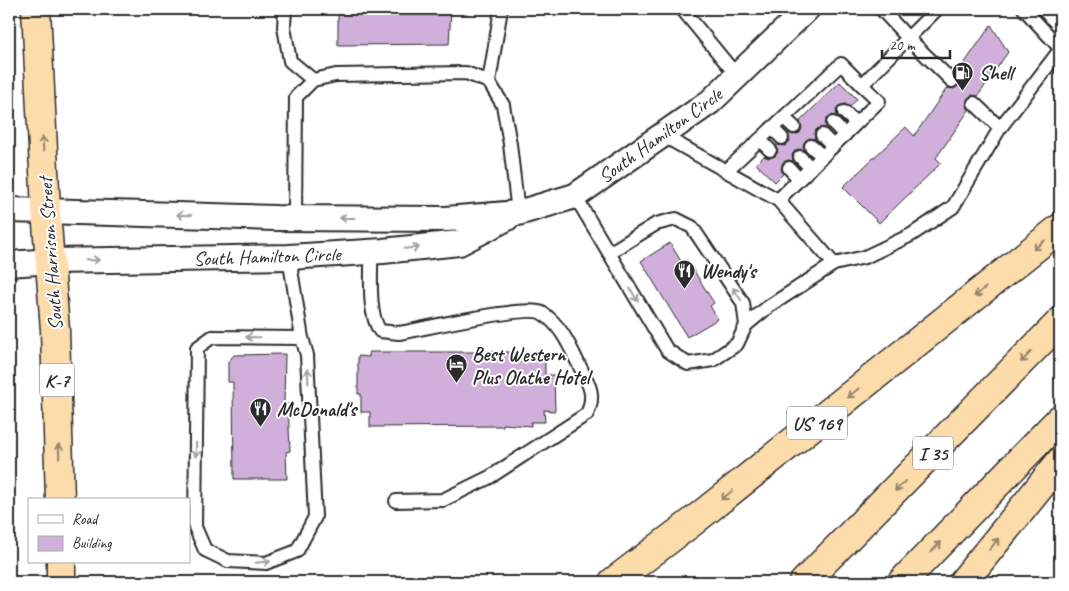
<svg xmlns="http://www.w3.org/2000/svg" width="1069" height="591" font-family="Caveat,sans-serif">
<rect width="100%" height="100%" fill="#fff"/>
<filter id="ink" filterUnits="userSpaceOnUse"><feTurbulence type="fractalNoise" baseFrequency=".02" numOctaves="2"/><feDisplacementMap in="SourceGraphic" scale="10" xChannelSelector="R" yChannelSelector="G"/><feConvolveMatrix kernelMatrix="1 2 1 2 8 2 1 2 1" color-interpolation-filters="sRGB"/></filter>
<g filter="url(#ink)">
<!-- building -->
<g fill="#d0b0db" stroke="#2b2b2b">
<path d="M338,9h113l-2,35 -111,1z"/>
<path d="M991,25l17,27 -30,44 -6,-1 -4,3 -2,7 3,5 -33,48 5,5 -62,60 -36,-36 63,-60 8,9 33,-48 7,1 4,-3 2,-7 -3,-5z"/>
<path d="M840,82l17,17 -7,8 -5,-3 -7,2 -2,5 1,5 -6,-1 -4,3 -2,7 3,4 -4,-2 -7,2 -3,4 1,6 -6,-1 -4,3 -2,4 1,5 -6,-1 -4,3 -2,3 1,6 -5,-1 -5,2 -2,7 2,5 -8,8 -19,-18 8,-8 4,2 7,-2 3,-4 -2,-7 9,1 5,-5 -2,-8 5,2 7,-2 2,-5 -2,-7z"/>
<path d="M670,243l12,20 5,-3 27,43 -4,3 8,13 -31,18 -46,-76z"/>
<path d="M369,352h162v4h14v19h9l1,36 -11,-1 1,12h-14v4l-28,-2v2l-133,1v-15h-9v-18h-3v-38l11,1z"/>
<path d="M285,354l-1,49 4,1 2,47 -4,1 1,27h-53l-1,-97h-5v-20l6,-7z"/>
</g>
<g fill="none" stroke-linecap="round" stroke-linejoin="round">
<defs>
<g id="service">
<path d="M285,9l-1,18 6,34 23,19"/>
<path d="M682,9l55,67"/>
<path d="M937,9l-29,29 44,43"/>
<path d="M1024,9l36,39"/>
<path d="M489,82l12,-73"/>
<path d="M974,103l26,25"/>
<path d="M844,112l12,11"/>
<path d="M784,118l10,9"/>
<path d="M833,123l12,12"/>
<path d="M772,128l10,10"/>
<path d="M662,135l116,65 56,64 31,-7 46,-22 42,-28 47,-79 60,-78"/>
<path d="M822,135l11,11"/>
<path d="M760,140l10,10"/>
<path d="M811,146l11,10"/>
<path d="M800,157l11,11"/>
<path d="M789,168l10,11"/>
<path d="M726,171l115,-107 21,21 46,-47 -27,-29"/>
<path d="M575,196l92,154 21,14 25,-4 24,-16 9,-19 -3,-22 -51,-76 -16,-8 -20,5 -47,29"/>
<path d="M778,200l101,-99 -17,-16"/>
<path d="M295,218l1,-121 17,-17 23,-5 130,-2 23,9 14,23 7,39 8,69"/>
<path d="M371,251c1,23 -4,61 9,80l19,2c24,-4 128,-29 143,-20 17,10 27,31 35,48 10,20 20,32 10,53l-97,63 -47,23 -47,1"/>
<path d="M289,257l13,81 5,17 8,162 -18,34 -31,12 -38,-2 -23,-11 -10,-23 2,-179 15,-11 90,1"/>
<path d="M746,325l22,-18 66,-43"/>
</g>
<g id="minor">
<path d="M9,210l267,8 170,1 72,-6 57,-17 135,-94 97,-93"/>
<path d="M9,264l42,-3 238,-4 94,-6 76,-8 48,-25"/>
</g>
<g id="trunk">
<path d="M36,9l10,201 9,120 5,170"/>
<path d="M61,582v-20"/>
</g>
<g id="motorway">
<path d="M613,582l78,-59 369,-295"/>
<path d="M804,582l256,-260"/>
<path d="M902,582l158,-163"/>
<path d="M963,582l97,-120"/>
</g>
</defs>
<!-- service casing -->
<use href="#service" stroke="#2b2b2b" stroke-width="16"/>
<!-- minor casing -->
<use href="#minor" stroke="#2b2b2b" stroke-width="28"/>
<!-- trunk casing -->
<use href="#trunk" stroke="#2b2b2b" stroke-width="31"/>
<!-- motorway casing -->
<use href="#motorway" stroke="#2b2b2b" stroke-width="31"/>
<!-- service -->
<use href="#service" stroke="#fff" stroke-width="12"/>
<!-- minor -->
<use href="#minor" stroke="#fff" stroke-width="24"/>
<!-- trunk -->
<use href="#trunk" stroke="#fcdcab" stroke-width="28"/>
<!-- motorway -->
<use href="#motorway" stroke="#fcdcab" stroke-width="28"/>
</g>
<!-- one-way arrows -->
<defs><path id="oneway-shaft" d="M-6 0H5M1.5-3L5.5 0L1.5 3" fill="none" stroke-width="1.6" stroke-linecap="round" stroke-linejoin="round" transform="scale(1.25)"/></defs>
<g stroke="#94846b">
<use href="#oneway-shaft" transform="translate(43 144) rotate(-93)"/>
<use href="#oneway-shaft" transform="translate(1039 245) rotate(142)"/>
<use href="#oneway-shaft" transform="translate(980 292) rotate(141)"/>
<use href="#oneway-shaft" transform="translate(1026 357) rotate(134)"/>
<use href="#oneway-shaft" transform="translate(853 393) rotate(141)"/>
<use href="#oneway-shaft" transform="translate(59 451) rotate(-91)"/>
<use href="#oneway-shaft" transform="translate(900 486) rotate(135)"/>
<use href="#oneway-shaft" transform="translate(727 495) rotate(141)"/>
<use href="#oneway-shaft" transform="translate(994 544) rotate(-51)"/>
<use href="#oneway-shaft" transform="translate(936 547) rotate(-46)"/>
</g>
<g stroke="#a0a0a0">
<use href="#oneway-shaft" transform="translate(184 215) rotate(-178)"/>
<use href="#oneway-shaft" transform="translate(347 218) rotate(-180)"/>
<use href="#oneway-shaft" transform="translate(412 248) rotate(-6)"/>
<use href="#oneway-shaft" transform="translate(92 260) rotate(-1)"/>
<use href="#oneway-shaft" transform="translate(737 294) rotate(-124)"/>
<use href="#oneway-shaft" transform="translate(634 295) rotate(59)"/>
<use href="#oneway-shaft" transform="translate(253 337) rotate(-179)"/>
<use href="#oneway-shaft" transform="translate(308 376) rotate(-93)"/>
<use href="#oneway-shaft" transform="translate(196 450) rotate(91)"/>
<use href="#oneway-shaft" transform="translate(263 562) rotate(-5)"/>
</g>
</g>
<!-- icons -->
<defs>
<symbol id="fuel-pin" viewBox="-11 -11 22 30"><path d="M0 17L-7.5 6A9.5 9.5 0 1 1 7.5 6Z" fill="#2b2b2b" stroke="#fff"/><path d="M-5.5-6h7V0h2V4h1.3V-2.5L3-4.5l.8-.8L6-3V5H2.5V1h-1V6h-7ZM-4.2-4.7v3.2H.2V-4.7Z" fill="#fff"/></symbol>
<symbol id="restaurant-pin" viewBox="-11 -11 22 30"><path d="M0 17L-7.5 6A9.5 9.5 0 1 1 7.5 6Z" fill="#2b2b2b" stroke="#fff"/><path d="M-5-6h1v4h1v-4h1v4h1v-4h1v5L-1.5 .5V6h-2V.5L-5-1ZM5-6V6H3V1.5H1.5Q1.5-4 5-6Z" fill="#fff"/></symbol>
<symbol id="hotel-pin" viewBox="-11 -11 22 30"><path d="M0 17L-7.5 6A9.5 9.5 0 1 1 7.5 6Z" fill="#2b2b2b" stroke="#fff"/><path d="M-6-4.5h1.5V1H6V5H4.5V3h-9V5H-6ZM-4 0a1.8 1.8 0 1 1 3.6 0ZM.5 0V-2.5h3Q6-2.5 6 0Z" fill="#fff"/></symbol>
</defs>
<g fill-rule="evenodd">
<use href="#fuel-pin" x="950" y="60" width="25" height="34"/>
<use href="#restaurant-pin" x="672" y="258" width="25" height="34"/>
<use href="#hotel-pin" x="444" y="352" width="25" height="34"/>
<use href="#restaurant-pin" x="248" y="396" width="25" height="34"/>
</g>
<g text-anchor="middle" stroke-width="4" stroke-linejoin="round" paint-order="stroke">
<!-- shield labels -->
<g fill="#fff" stroke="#6b6b6b" stroke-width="1">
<rect x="39.5" y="363.5" width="35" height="33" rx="4"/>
<rect x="787" y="406.5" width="60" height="33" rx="4"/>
<rect x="913" y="436.5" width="40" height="33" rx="4"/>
</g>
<g font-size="19" font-weight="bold" fill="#2b2b2b">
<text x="57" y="387">K-7</text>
<text x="817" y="430">US 169</text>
<text x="933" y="460">I 35</text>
</g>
<!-- poi labels -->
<g font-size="20" font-weight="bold" fill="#2b2b2b" stroke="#fff" text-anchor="start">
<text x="979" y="80">Shell</text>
<text x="701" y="278">Wendy's</text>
<text x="472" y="361">Best Western<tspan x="472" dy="23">Plus Olathe Hotel</tspan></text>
<text x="277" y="416">McDonald's</text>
</g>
<!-- street labels -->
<g font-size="20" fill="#2b2b2b" stroke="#fff">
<text transform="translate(660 135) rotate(-36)" y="7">South Hamilton Circle</text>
<text transform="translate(50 254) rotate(-94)" y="7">South Harrison Street</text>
<text transform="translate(267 256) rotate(-2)" y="7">South Hamilton Circle</text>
</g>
</g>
<!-- margin -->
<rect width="1069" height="591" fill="none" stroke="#fff" stroke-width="30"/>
<rect x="15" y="15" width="1039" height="561" fill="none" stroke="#2b2b2b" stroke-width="2" filter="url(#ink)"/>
<!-- legend -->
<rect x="28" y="498" width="162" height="65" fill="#ffffff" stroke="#aaaaaa"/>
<rect x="38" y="515" width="25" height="8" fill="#ffffff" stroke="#aaaaaa"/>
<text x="72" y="524" font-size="15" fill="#2b2b2b">Road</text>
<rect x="38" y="536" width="25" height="15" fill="#d0b0db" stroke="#aaaaaa"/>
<text x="72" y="548" font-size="15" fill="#2b2b2b">Building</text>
<!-- scale -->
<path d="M882 50v8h68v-8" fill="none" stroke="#2b2b2b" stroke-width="2.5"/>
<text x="889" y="50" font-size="15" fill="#2b2b2b" stroke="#ffffff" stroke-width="4" paint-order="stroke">20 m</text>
</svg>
